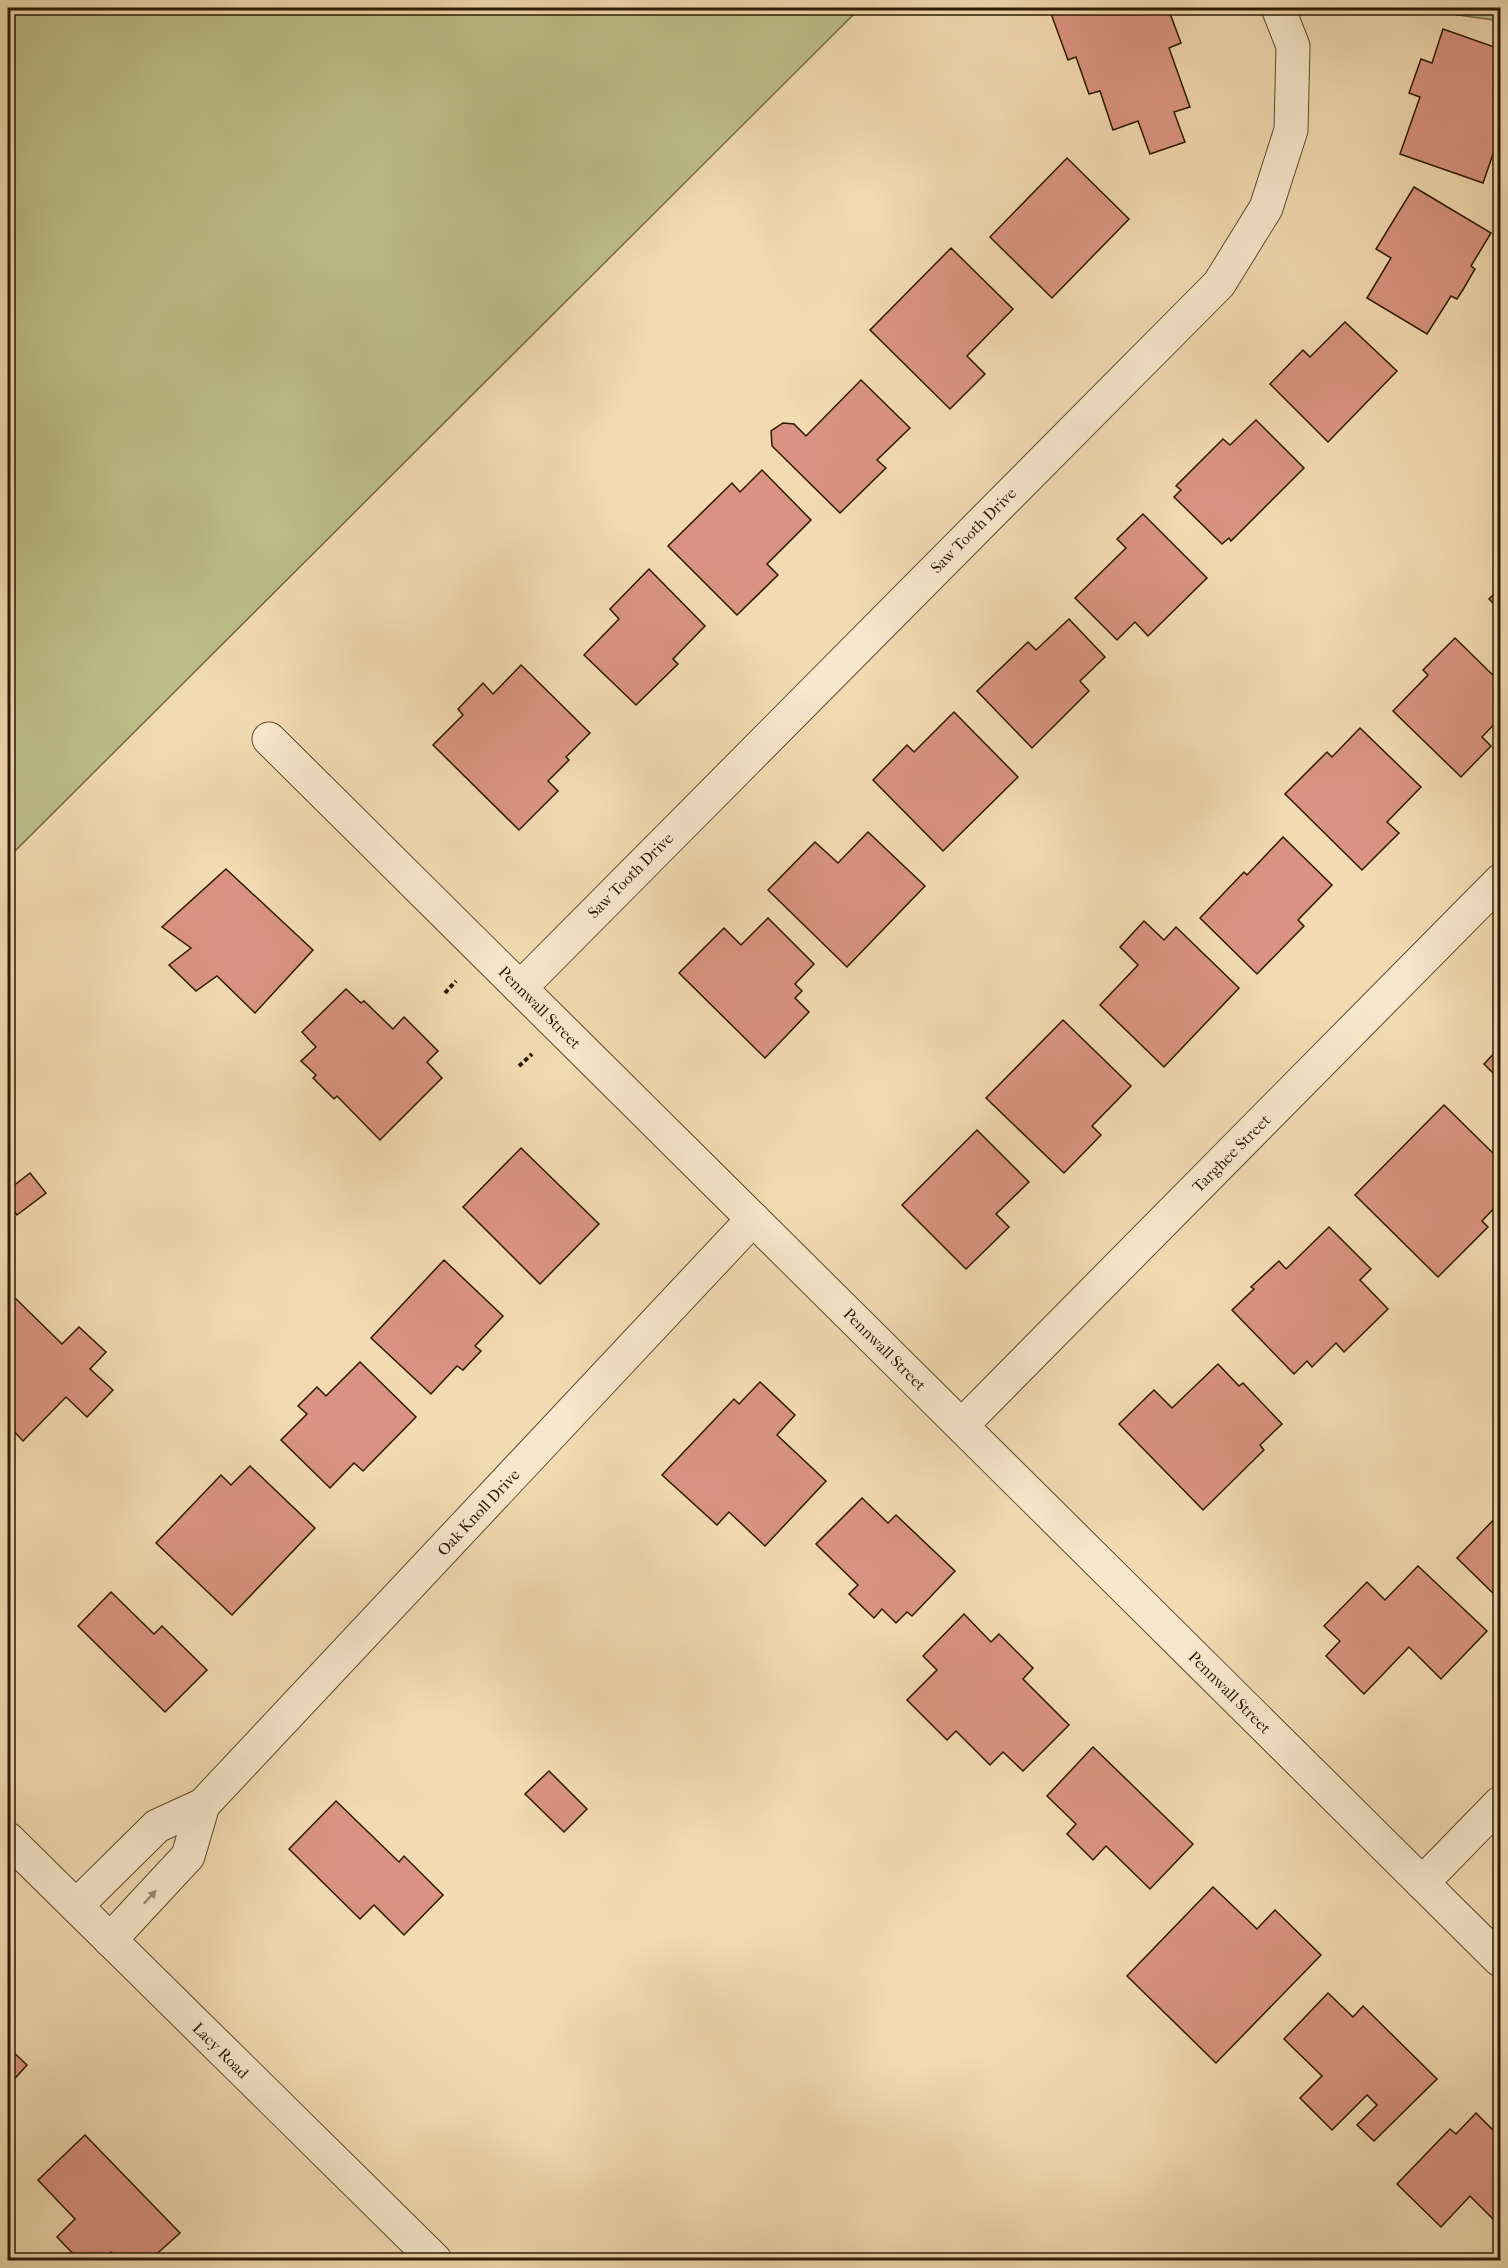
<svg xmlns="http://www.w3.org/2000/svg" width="1508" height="2268" font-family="'IM FELL French Canon',serif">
<rect width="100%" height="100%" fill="#f2dab1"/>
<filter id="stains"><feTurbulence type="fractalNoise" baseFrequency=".00333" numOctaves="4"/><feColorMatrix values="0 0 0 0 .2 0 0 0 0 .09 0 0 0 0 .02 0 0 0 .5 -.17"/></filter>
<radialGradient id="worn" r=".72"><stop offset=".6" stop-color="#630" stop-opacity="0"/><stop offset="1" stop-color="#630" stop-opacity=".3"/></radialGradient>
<!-- green -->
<g fill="#bdbe89" stroke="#746c46" stroke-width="1.5">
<path d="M8,8h852l-852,850z"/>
<path d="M1409,8h91v13z"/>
</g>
<!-- building -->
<g fill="#da9382" stroke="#2c1a03" stroke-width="1.5">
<path d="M1049,8h107l1,3 11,-3 13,35 -12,5 21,59 -16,5 11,30 -35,12 -12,-33 -25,9 -13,-39 -11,3 -13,-37 -8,3z"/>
<path d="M1443,29l57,20v52l-5,17 5,2v14l-17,49 -83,-29 20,-57 -11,-4 12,-34 11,4z"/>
<path d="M1067,158l62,61 -77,79 -62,-61z"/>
<path d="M1414,187l77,46 -20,33 4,3 -11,19 -7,11 -6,-3 -24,38 -60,-36 24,-40 -15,-9z"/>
<path d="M951,248l62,61 -46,47 18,18 -35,35 -80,-79z"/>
<path d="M1345,322l52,49 -69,71 -58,-58 33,-34 7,7z"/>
<path d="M861,380l49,48 -33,32 9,8 -46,45 -68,-67 -1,-15 12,-8 11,1 12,12z"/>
<path d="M1256,420l48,48 -73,73 -2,-3 -7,6 -48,-47 7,-7 -5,-4 47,-47 7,6z"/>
<path d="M762,470l49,50 -44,44 11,11 -41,40 -69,-69 64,-63 8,9z"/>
<path d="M1143,514l64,64 -59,58 -13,-14 -18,18 -42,-42 51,-50 -9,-9z"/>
<path d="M649,569l56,57 -32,33 5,5 -42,41 -52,-50 35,-36 -9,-10z"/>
<path d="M1500,588v22l-11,-11z"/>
<path d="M1069,619l36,38 -25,24 9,10 -57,57 -55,-57 51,-49 8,8z"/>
<path d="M1455,638l45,44v36l-18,19 9,9 -30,31 -68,-66 35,-36 -5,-5z"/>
<path d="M521,665l69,68 -24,24 3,3 -21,21 10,10 -39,39 -86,-85 30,-30 -5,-6 25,-26 10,11z"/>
<path d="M954,712l64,65 -75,74 -70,-71 34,-35 7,7z"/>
<path d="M1360,728l61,59 -34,35 12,11 -37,37 -77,-76 42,-42 5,5z"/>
<path d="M868,832l57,54 -78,81 -79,-77 47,-48 23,21z"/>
<path d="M1283,837l49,48 -34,35 6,6 -47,48 -57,-56 44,-46 3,3z"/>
<path d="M226,869l87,81 -58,63 -38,-37 -21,15 -27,-26 22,-17 -29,-21z"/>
<path d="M768,918l46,46 -19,20 7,7 -7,7 14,14 -44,46 -86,-85 45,-45 17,17z"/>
<path d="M1144,921l20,19 12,-13 63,61 -75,79 -64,-62 38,-40 -18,-18z"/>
<path d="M346,989l15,14 3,-2 29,28 11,-12 34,34 -11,11 15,16 -62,62 -43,-44 -3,3 -21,-21 3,-3 -15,-14 15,-14 -14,-15z"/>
<path d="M1063,1020l68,66 -39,40 9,9 -37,38 -78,-75z"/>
<path d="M1500,1047v33l-16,-16z"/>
<path d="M1444,1105l56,55v42l-18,19 6,6 -50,50 -83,-82z"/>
<path d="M977,1130l52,52 -33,32 13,13 -43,42 -64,-64z"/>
<path d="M521,1148l78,76 -59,60 -77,-77z"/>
<path d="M30,1173l16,20 -29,22 -9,-12v-13z"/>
<path d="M1329,1227l42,42 -11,11 28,29 -44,43 -8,-9 -24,24 -5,-6 -13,13 -62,-64 22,-21 -3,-2 28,-26 7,8z"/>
<path d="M444,1260l59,56 -28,30 6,5 -18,19 -6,-4 -26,28 -60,-56z"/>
<path d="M12,1295l50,49 17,-17 27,25 -16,17 23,21 -26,27 -21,-20 -43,44 -15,-16v-125z"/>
<path d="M360,1362l56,55 -53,54 -9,-8 -24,25 -49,-48 26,-26 -9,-8 19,-19 9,9z"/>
<path d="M1218,1364l21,22 4,-3 39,41 -22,21 4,5 -61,60 -84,-86 35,-34 18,18z"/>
<path d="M760,1382l35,33 -18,20 49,46 -61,65 -36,-34 -12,13 -55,-50 72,-76 5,5z"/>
<path d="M250,1466l65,62 -83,87 -76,-72 65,-68 10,10z"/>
<path d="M862,1498l26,25 8,-8 59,56 -43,45 -5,-4 -11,11 -14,-14 -8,9 -25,-24 9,-9 -42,-41z"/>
<path d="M1500,1513v87l-43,-42z"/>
<path d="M1418,1566l69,65 -46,48 -32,-32 -45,47 -38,-38 14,-15 -16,-15 43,-44 18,18z"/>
<path d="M111,1592l43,42 8,-8 45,44 -42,42 -87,-86z"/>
<path d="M964,1614l27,28 8,-8 34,34 -10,11 46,46 -46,46 -20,-19 -13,13 -34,-34 -9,9 -40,-40 30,-30 -14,-14z"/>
<path d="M1093,1747l100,97 -43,45 -44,-43 -13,14 -26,-26 9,-10 -29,-28z"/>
<path d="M549,1771l38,38 -23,23 -39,-38z"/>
<path d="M336,1801l63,61 5,-6 39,39 -39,40 -30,-30 -14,14 -71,-70z"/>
<path d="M1213,1887l44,42 18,-19 46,45 -105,108 -89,-87z"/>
<path d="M1328,1993l25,24 10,-11 74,73 -63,62 -17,-16 20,-20 -10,-10 -35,35 -32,-32 22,-22 -38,-37z"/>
<path d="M8,2047l19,18 -19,21z"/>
<path d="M1476,2113l24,24v89l-30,-30 -29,31 -44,-43 53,-55 6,5z"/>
<path d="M85,2135l95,98 -30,27h-30l-9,-8 -9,8h-23l-22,-23 18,-18 -37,-39z"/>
</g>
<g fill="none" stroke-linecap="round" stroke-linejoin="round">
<defs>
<g id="minor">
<path d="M269,739l1231,1221"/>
<path d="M520,988l699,-704 47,-76 25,-78 2,-84 -15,-38"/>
<path d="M962,1425l538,-544"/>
<path d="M8,1839l427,421"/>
<path d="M1422,1883l78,-80"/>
<path d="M76,1906l81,-80 46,-21 550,-586"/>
<path d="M110,1940l78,-84 15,-51"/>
</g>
</defs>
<!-- minor casing -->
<use href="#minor" stroke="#5e4a2e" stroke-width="35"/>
<!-- path -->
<g stroke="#2c1a03" stroke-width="4" stroke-dasharray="4.5 3" stroke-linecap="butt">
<path d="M1494,8l6,2"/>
<path d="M445,993l11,-12"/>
<path d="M519,1066l13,-12"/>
</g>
<!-- minor -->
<use href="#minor" stroke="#f7e7cc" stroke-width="33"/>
</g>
<!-- one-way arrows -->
<defs><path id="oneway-solid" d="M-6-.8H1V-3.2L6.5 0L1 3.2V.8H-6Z" transform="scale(1.5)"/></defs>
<use fill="#9c8b72" href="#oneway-solid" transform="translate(150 1897) rotate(-47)"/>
<g text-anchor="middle" stroke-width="4.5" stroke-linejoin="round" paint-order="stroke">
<!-- street labels -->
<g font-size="16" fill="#2c1a03" stroke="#f7e7cc">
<text transform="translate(973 530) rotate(-45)" y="6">Saw Tooth Drive</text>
<text transform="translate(630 875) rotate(-45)" y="6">Saw Tooth Drive</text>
<text transform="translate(540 1007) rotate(45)" y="6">Pennwall Street</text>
<text transform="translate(1231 1153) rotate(-45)" y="6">Targhee Street</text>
<text transform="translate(885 1349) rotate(45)" y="6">Pennwall Street</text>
<text transform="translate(478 1512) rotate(-47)" y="6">Oak Knoll Drive</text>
<text transform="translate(1230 1692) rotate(45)" y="6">Pennwall Street</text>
<text transform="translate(221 2050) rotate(45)" y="6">Lacy Road</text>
</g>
</g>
<!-- margin -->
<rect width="1508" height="2268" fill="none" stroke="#f2dab1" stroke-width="30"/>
<rect x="9" y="9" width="1490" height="2250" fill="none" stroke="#2c1a03" stroke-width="3"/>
<rect x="15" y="15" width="1478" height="2238" fill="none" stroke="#2c1a03" stroke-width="1.5"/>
<rect width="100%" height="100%" filter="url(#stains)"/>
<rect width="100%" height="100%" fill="url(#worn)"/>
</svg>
